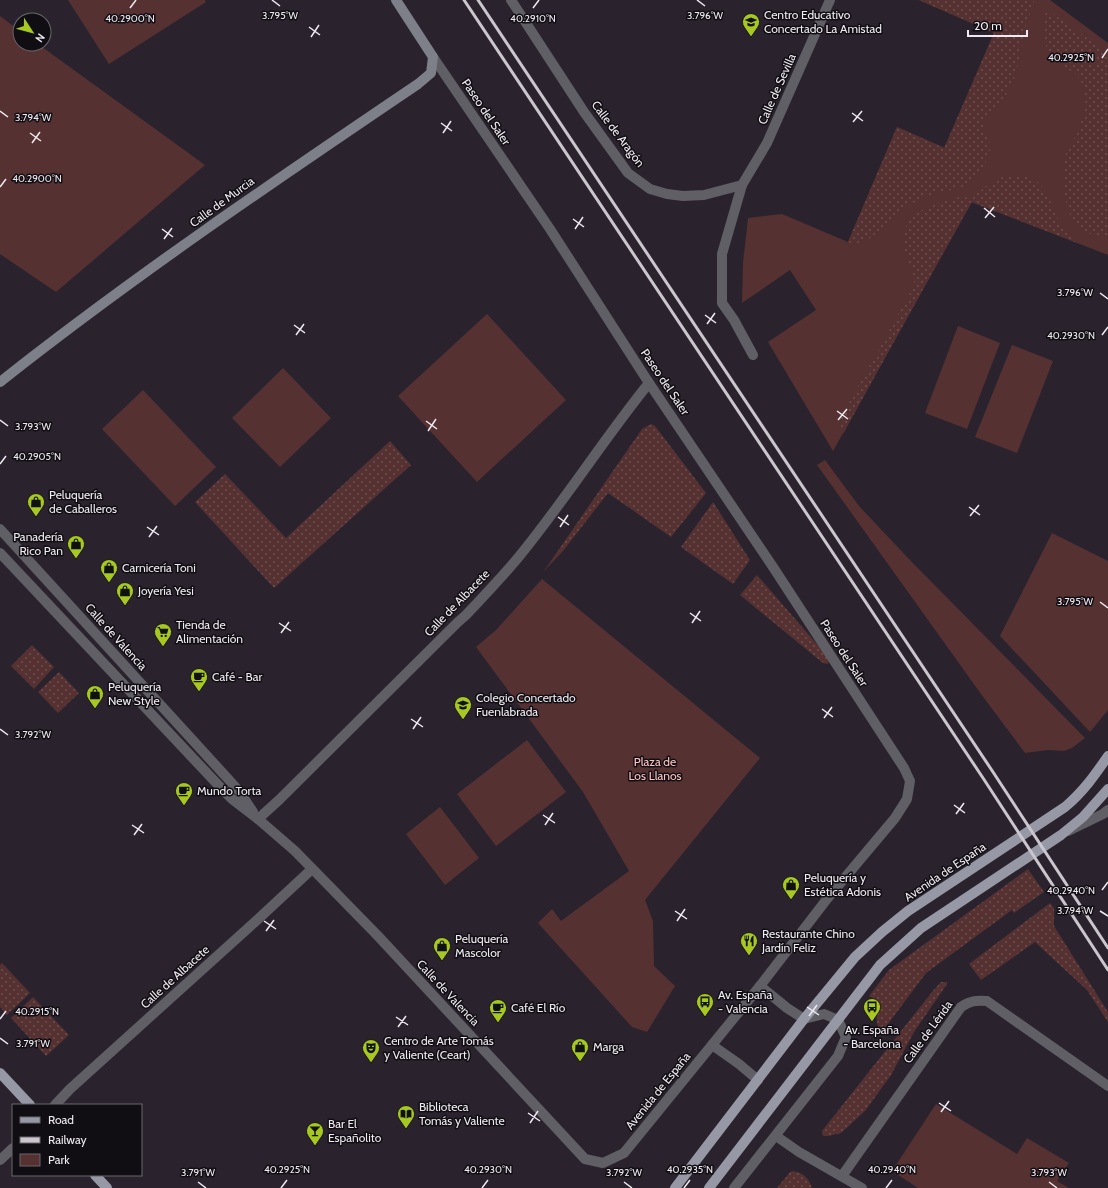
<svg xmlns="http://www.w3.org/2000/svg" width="1108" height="1188" font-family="Cabin,sans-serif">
<defs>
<pattern id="garden-dots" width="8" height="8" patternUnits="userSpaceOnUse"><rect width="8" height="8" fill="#553131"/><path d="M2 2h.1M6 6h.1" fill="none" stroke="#6e4f4f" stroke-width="1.8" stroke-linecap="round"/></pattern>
</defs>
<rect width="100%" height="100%" fill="#2a232e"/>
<!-- green -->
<g fill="#553131">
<path d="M68,0h137l1,2 -97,62z"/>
<path d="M919,0h131l58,43v212l-136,-53 -139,249 -65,-109 48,-32 -26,-40 -48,33 1,-40 5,-45 34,-4 66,28 49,-115 48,21 49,-115z"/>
<path d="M0,16l20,15v13h18l167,121 -149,127 -56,-38z"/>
<path d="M487,314l79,86 -89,82 -79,-86z"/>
<path d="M958,326l42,17 -33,86 -42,-16z"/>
<path d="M1012,345l41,16 -36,92 -42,-16z"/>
<path d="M283,368l48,50 -51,49 -48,-49z"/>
<path d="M143,390l73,77 -41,39 -73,-77z"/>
<path d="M825,460l34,46 49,52 177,180 -13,10 -8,3 -16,-1 -23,3 -44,-59 -164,-229z"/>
<path d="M1052,533l56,28v149l-18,22 -90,-96z"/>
<path d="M542,579l218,179 -115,142 8,21 1,45 21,20 -28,46 -15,-5 -94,-104 14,-14 9,12 68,-50 -46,-79 -107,-145 20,-17z"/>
<path d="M527,740l39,52 -70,54 -39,-52z"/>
<path d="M440,807l39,51 -34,27 -39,-51z"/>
<path d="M936,1104l81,50 10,-16 42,25 -12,18 12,7h-151l-26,-17z"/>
</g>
<!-- garden -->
<g fill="url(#garden-dots)">
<path d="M919,0h113l2,1c-4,13 -10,27 -12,41 -3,13 -3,28 -10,41 -3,6 -6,13 -11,18 -6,7 -14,12 -17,21 -2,8 1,13 5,19 6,13 -11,34 -20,42 -8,7 -22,7 -31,10 -15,4 -26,10 -38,19 -14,11 -32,37 -52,30l49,-115 47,21 50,-115z"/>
<path d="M1046,9l62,44v185c-31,-3 -41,-20 -44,-49 -1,-12 -1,-24 2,-36 2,-6 6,-11 9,-16 6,-14 14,-33 9,-48 -1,-5 -6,-14 -11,-17 -3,-2 -6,-2 -8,-4 -24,-11 -22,-37 -19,-59z"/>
<path d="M1015,175c31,-1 33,25 44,46 5,10 12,18 21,23l-109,-42 -128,232 -4,-13 75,-135c3,-15 -12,-31 -11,-47 2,-28 34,-38 58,-42 3,0 9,1 12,0 2,-1 5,-5 7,-6 11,-10 20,-15 35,-16z"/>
<path d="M651,424l4,2 51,67 -35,44 -63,-44 -45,58 -19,20 98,-142z"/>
<path d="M390,441l21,24 -137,123 -79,-86 30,-28 61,64z"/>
<path d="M713,502l37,58 -17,24 -52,-37z"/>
<path d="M757,575l72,83 -1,6 -5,-1 -83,-68z"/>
<path d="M32,645l22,22 -20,22 -23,-23z"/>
<path d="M59,672l20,21 -21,20 -20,-21z"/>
<path d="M1028,869l16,23 -30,21 -2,-3 -86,63 -47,63 -4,-29 3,-5 -9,-6 20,-26z"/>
<path d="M1050,903l4,5v18l54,86v10l-21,-32 -52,-48 -54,38 -12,-16z"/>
<path d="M2,963l28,30 -23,22 -7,-8v-42z"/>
<path d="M941,982h6v2l-33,48 -23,43 -26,36 -24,22 -13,3h-5l-1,-5 110,-139z"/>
<path d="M33,997l36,38 -23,21 -35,-38z"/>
<path d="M793,1171c10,2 16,7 19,17h-35l13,-16z"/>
</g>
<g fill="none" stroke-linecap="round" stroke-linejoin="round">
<!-- street -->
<g stroke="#5f5f65" stroke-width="10">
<path d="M511,0l73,112 44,61 22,16 17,5 16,2 21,-1 38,-10"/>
<path d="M753,355l-19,-35 -12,-17v-49l20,-69 25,-42 63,-143"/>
<path d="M0,529l240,263 13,20"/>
<path d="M0,553l221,235 11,11 26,20 37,32 83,85 207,223 18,4 21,-10 136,-167 67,-87 68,-81 12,-19 3,-18 -6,-13 -131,-201 -124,-184 -99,-154 -117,-172"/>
<path d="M258,819l21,-19 179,-178 8,-7c17,-18 35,-37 51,-56 47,-57 86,-119 132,-176"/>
<path d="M1068,831l35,-17 5,-4"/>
<path d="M712,1045l27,19 19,16"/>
<path d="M55,1105l15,-16 186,-168 56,-52"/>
<path d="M776,1136l23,16 63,36"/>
<path d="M0,1160l13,-12"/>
<path d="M842,1176l119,-169c9,-6 15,-7 26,-6l121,85"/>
<path d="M734,1188l104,-132 8,-19 -8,-17 -14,-6 -20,5 -17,-11 -27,-22"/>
</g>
<!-- secondary -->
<path stroke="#7e8089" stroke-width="10" d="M0,382c134,-106 276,-202 418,-298l13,-11 2,-16 -37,-57"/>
<!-- primary -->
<g stroke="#9798a5" stroke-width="10">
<path d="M0,1073l30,32"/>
<path d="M95,1175l12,13"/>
<path d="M675,1188l129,-169 51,-62 27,-25 26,-21 157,-104c18,-15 30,-32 43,-51"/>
<path d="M709,1188l171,-223 41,-37 140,-93 22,-18 25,-28"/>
</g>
<!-- rail -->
<g stroke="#cbc6ce" stroke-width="3">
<path d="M464,0l519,778 125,192"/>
<path d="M478,0l515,772 115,176"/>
</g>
</g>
<!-- ticks -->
<path fill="none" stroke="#efeaf1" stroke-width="1.5" d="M272,0l8,6M697,0l8,6M130,8l6,-8M533,8l6,-8M309,27l11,8M311,37l8,-12M1102,58l6,-9M0,111l8,6M852,113l11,8M853,122l9,-11M441,123l11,8M30,133l11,8M443,133l8,-12M32,143l8,-11M0,187l6,-8M984,208l11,9M985,218l9,-11M573,219l11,8M162,229l11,8M575,229l8,-12M164,239l8,-11M1100,293l8,6M705,315l11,8M707,324l8,-11M294,325l11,8M296,335l8,-11M1102,335l6,-8M837,411l11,8M0,420l8,6M838,420l9,-11M426,421l11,8M428,431l8,-12M0,464l6,-8M969,507l11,8M970,516l9,-11M558,517l11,8M147,527l12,8M560,527l8,-12M149,537l8,-11M1100,602l8,6M690,613l11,8M279,623l12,8M692,623l8,-12M281,633l8,-11M822,709l11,8M824,718l8,-11M411,719l12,8M0,729l8,6M413,729l8,-12M954,805l11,8M956,814l8,-11M543,815l12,8M132,825l12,8M545,825l8,-12M134,835l8,-11M1102,890l6,-8M675,911l12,8M1100,911l8,5M264,921l12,8M677,921l8,-12M266,931l8,-11M807,1007l12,8M809,1016l8,-11M396,1017l12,8M0,1019l6,-8M398,1027l8,-11M0,1038l8,6M939,1103l12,8M941,1112l8,-11M528,1113l12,8M530,1123l8,-12M198,1182l8,6M624,1182l8,6M1049,1182l8,6M281,1188l6,-8M482,1188l6,-8M684,1188l6,-8M886,1188l6,-8"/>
<!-- icons -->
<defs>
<symbol id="school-pin" viewBox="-11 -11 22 30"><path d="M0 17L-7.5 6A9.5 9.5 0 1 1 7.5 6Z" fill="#a6c821" stroke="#110e13"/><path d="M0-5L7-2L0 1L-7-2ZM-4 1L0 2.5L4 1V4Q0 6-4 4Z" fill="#111"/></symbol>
<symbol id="shop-pin" viewBox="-11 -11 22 30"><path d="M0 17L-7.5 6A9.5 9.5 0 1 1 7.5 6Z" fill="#a6c821" stroke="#110e13"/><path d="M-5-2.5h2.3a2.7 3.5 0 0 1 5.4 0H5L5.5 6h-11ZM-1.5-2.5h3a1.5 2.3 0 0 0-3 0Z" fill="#111"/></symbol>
<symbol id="supermarket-pin" viewBox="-11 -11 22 30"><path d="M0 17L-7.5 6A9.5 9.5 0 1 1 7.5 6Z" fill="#a6c821" stroke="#110e13"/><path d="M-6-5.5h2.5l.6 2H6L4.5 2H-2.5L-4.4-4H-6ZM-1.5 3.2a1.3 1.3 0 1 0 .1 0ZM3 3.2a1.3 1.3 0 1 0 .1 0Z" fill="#111"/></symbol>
<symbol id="cafe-pin" viewBox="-11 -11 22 30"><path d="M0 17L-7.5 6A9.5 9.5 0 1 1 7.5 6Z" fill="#a6c821" stroke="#110e13"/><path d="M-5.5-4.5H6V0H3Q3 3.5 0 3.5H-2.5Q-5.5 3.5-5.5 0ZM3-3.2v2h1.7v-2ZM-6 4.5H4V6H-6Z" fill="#111"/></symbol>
<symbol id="restaurant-pin" viewBox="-11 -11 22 30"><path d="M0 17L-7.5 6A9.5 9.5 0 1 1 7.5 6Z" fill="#a6c821" stroke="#110e13"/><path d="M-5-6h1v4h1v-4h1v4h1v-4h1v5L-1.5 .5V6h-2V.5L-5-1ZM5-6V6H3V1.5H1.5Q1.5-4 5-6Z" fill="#111"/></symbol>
<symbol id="bus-pin" viewBox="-11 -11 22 30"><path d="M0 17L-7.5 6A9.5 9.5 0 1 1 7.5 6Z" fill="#a6c821" stroke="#110e13"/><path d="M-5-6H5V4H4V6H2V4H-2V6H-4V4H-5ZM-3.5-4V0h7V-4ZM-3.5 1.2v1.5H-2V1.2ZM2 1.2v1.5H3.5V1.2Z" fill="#111"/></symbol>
<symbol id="theatre-pin" viewBox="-11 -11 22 30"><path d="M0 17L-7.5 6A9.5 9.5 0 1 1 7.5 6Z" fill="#a6c821" stroke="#110e13"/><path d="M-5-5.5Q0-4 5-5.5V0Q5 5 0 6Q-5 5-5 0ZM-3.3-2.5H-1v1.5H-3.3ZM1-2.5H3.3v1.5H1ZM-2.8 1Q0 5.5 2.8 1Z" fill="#111"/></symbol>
<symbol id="library-pin" viewBox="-11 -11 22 30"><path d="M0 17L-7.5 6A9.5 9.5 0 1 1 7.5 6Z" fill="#a6c821" stroke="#110e13"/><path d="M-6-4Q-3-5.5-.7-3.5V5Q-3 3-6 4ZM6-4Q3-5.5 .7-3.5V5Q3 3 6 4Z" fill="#111"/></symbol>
<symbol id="bar-pin" viewBox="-11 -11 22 30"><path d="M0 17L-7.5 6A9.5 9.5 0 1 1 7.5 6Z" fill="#a6c821" stroke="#110e13"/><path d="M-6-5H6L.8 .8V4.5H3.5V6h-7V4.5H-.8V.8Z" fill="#111"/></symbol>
</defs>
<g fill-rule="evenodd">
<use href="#school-pin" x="741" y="12" width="20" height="27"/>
<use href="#shop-pin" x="26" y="492" width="20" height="27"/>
<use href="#shop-pin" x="66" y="534" width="20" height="27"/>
<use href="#shop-pin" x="99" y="558" width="20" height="27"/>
<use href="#shop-pin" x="115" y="581" width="20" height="27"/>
<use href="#supermarket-pin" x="153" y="622" width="20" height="27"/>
<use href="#cafe-pin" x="189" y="667" width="20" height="27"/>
<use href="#shop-pin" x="85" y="684" width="20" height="27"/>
<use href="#school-pin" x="453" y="695" width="20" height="27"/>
<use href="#cafe-pin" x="174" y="781" width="20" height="27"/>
<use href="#shop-pin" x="781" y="875" width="20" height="27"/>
<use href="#restaurant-pin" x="739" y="931" width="20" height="27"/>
<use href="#shop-pin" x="432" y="936" width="20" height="27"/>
<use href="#bus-pin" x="695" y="992" width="20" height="27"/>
<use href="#bus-pin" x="862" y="997" width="20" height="27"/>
<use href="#cafe-pin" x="488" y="998" width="20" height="27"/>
<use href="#shop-pin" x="570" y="1037" width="20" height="27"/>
<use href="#theatre-pin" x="361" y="1038" width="20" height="27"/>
<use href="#library-pin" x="396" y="1104" width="20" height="27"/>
<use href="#bar-pin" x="305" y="1121" width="20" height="27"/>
</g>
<g text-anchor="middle" stroke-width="3" stroke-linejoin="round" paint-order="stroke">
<!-- poi labels -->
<g font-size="12" fill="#efeaf1" stroke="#110e13" text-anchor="start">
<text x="764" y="19">Centro Educativo<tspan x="764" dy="14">Concertado La Amistad</tspan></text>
<text x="49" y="499">Peluquería<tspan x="49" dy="14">de Caballeros</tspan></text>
<text x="63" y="541" text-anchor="end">Panadería<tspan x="63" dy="14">Rico Pan</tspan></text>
<text x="122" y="572">Carnicería Toni</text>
<text x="138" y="595">Joyería Yesi</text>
<text x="176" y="629">Tienda de<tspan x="176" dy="14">Alimentación</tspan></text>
<text x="212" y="681">Café - Bar</text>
<text x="108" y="691">Peluquería<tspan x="108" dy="14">New Style</tspan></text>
<text x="476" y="702">Colegio Concertado<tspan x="476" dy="14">Fuenlabrada</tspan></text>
<text x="197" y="795">Mundo Torta</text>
<text x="804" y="882">Peluquería y<tspan x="804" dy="14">Estética Adonis</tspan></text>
<text x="762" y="938">Restaurante Chino<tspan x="762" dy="14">Jardín Feliz</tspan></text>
<text x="455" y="943">Peluquería<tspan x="455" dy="14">Mascolor</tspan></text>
<text x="718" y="999">Av. España<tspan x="718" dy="14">- Valencia</tspan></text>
<text x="511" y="1012">Café El Río</text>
<text x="872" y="1034" text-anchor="middle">Av. España<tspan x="872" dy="14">- Barcelona</tspan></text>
<text x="384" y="1045">Centro de Arte Tomás<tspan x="384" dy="14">y Valiente (Ceart)</tspan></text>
<text x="593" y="1051">Marga</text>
<text x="419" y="1111">Biblioteca<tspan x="419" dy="14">Tomás y Valiente</tspan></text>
<text x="328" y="1128">Bar El<tspan x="328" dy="14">Españolito</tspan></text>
</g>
<!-- street labels -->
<g font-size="12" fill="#efeaf1" stroke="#110e13">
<text transform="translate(777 89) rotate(-66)" y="4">Calle de Sevilla</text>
<text transform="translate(486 112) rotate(56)" y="4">Paseo del Saler</text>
<text transform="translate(618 134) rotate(53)" y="4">Calle de Aragón</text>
<text transform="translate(222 202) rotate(-36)" y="4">Calle de Murcia</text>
<text transform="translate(665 382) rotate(56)" y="4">Paseo del Saler</text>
<text transform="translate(457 603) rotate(-46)" y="4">Calle de Albacete</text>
<text transform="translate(116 637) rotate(48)" y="4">Calle de Valencia</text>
<text transform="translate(844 653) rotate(57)" y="4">Paseo del Saler</text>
<text transform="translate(945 872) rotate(-34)" y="4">Avenida de España</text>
<text transform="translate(175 977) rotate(-42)" y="4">Calle de Albacete</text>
<text transform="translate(448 993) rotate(47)" y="4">Calle de Valencia</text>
<text transform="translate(928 1032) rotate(-54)" y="4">Calle de Lérida</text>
<text transform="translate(658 1091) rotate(-51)" y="4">Avenida de España</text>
</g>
<!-- park labels -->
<g font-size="12" fill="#fdc4c3" stroke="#110e13">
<text x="655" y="766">Plaza de<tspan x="655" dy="14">Los Llanos</tspan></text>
</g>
</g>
<g font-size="10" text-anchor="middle" fill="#efeaf1" stroke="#110e13" stroke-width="3" stroke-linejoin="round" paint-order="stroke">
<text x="705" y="19">3.796°W</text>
<text x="280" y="19">3.795°W</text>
<text x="130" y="22">40.2900°N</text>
<text x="533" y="22">40.2910°N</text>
<text x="1071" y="61">40.2925°N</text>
<text x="33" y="121">3.794°W</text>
<text x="37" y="182">40.2900°N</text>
<text x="1075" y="296">3.796°W</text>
<text x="1071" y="339">40.2930°N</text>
<text x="33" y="430">3.793°W</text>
<text x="37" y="460">40.2905°N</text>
<text x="1075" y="605">3.795°W</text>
<text x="33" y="738">3.792°W</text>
<text x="1071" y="894">40.2940°N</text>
<text x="1075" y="914">3.794°W</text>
<text x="37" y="1015">40.2915°N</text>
<text x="33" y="1047">3.791°W</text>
<text x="287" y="1173">40.2925°N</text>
<text x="488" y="1173">40.2930°N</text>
<text x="690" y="1173">40.2935°N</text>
<text x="892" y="1173">40.2940°N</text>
<text x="198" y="1176">3.791°W</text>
<text x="624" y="1176">3.792°W</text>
<text x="1049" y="1176">3.793°W</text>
</g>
<!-- legend -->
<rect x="12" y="1104" width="130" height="72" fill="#110e13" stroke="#6a666c"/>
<rect x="20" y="1117" width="20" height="6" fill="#9798a5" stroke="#6a666c"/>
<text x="48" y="1124" font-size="12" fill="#efeaf1">Road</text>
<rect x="20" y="1137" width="20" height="6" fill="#cbc6ce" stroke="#6a666c"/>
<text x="48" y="1144" font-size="12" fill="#efeaf1">Railway</text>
<rect x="20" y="1154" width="20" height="12" fill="#553131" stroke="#6a666c"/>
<text x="48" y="1164" font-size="12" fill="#efeaf1">Park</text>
<!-- north arrow -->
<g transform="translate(32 32) rotate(126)"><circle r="19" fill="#110e13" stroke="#6a666c"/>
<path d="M0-3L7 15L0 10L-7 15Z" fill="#a6c821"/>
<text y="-6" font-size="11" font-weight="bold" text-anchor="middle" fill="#efeaf1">N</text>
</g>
<!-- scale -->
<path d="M968 30v6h59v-6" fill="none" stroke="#efeaf1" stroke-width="2"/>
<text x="974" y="30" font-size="12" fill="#efeaf1" stroke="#110e13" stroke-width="3" paint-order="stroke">20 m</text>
</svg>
